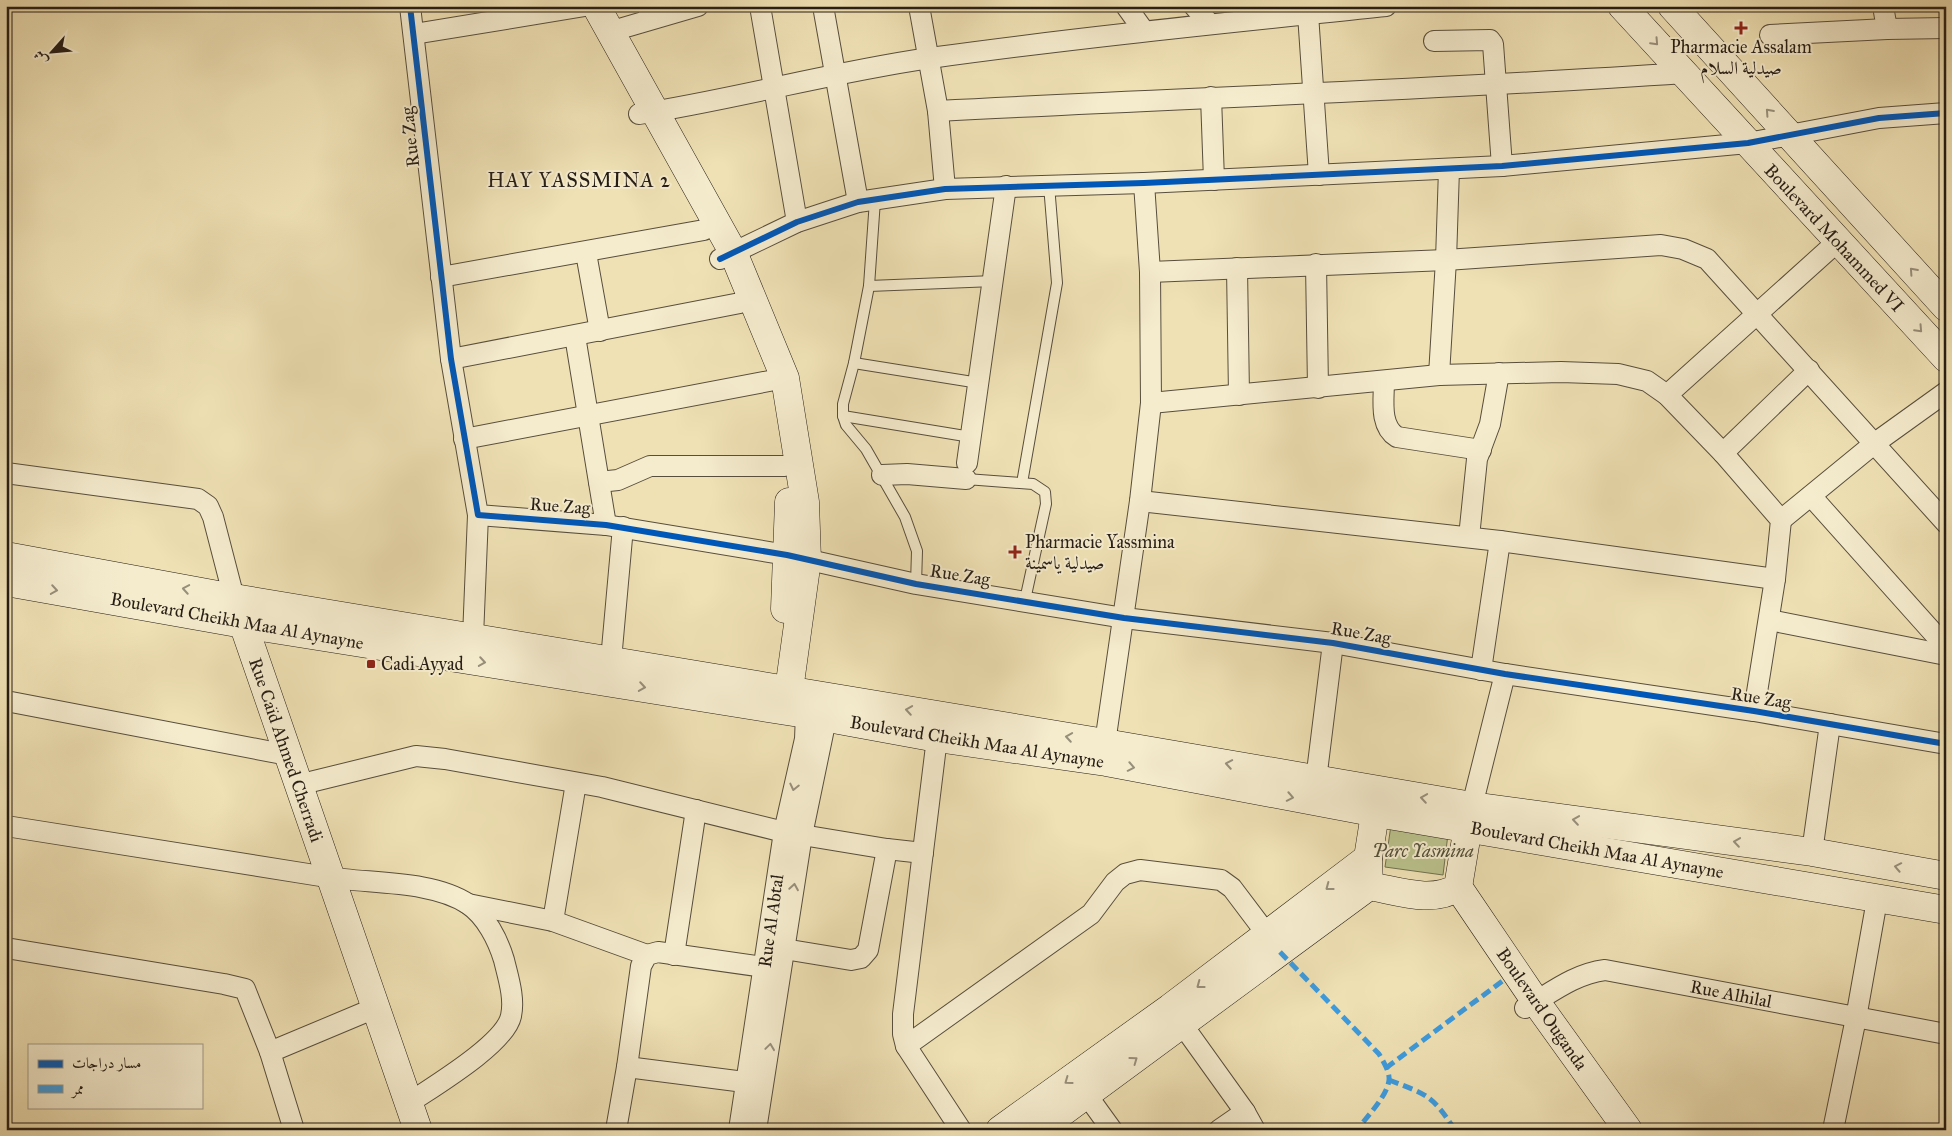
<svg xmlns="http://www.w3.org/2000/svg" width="1952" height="1136" font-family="'IM FELL Great Primer',Amiri,serif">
<rect width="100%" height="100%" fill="#efe1b4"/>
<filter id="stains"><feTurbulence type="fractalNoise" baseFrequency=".004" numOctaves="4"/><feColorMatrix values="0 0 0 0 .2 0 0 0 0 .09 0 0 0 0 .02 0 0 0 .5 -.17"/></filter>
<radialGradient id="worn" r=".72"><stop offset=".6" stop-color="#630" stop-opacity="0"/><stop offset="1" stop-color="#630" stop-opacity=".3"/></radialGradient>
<!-- green -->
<path fill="#bac28c" stroke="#707050" d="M1391,825l57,9 -5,41 -58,-8z"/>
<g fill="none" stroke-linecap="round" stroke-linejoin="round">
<defs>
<g id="lane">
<path d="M643,6l3,15"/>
<path d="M875,200l-6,86 -15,77 -11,41v12l3,9 20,24 39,68 12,34 -1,33"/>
<path d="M869,286l125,-5"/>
<path d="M854,363l125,20"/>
<path d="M843,416l128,21"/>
<path d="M966,477v2l67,5 12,8 1,12 -21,96"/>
<path d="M1022,483l35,-200 -8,-98"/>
</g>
<g id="street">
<path d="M410,6l41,353 27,156 128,10 181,30 129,29 208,34 209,25 172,31 249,37 192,33"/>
<path d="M760,6l37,216"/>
<path d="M823,6l35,196"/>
<path d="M919,6l19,105 7,78"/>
<path d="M1126,6l18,25"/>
<path d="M1194,6l15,17"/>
<path d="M1883,6l4,23 59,-1"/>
<path d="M1308,14l11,161"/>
<path d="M609,32l89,-26"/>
<path d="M414,34l171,-28"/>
<path d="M1770,35l117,-6"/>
<path d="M1434,41l56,-1 3,4 9,122"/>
<path d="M1211,97l3,83"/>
<path d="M938,111c248,-13 497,-21 746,-38"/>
<path d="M639,114c97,-15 193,-42 291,-56 152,-21 304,-36 456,-52"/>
<path d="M586,253l14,78"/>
<path d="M720,259l77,-37 61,-20 87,-13 199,-6 358,-17 246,-23 131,-25 67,-5"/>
<path d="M1316,264l2,124"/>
<path d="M1237,268l2,127"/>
<path d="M1150,272l296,-12 215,-15 22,4 24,10 239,264"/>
<path d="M441,277l263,-47"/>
<path d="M575,336l31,189"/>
<path d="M451,359l289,-56"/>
<path d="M1439,375l7,-115 3,-91"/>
<path d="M1384,381c0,18 -5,45 13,56l84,13"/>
<path d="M1667,395l170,-153"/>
<path d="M1151,403l288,-28 122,-3 57,2 29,7 20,14 56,58 58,67 -6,59 -21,132"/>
<path d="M464,439l321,-61"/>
<path d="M1723,453l86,-83"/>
<path d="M967,463l39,-277"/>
<path d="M6,473l192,26 10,7 5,11 21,81"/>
<path d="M882,475l25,-1 59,5"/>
<path d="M599,482l19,-2 32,-14h135"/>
<path d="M1811,496l135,151"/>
<path d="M1140,501l360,40 275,38"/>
<path d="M1781,520l94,-77 71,-51"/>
<path d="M1469,537l8,-78 13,-35 9,-51"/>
<path d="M1769,620l177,35"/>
<path d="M473,637l5,-122"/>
<path d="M611,660l12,-133"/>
<path d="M1481,670l19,-129"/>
<path d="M6,701l282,54"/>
<path d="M937,738l-34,276v20l3,12 55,84"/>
<path d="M1105,743l35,-242 11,-98 -1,-131 -6,-89"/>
<path d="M1316,780l17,-137"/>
<path d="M298,785l118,-29 29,3 157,28 182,45 103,17 -19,101 -7,8 -10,2 -67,-11"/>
<path d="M1472,806l33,-132"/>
<path d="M6,826c107,18 214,35 321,51 42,7 105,3 141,27 18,12 30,36 36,56 4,17 11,38 7,56 -6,28 -77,70 -102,87"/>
<path d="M887,849l36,4"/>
<path d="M1812,852l18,-128"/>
<path d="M468,904l85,17 94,34"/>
<path d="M553,921l23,-138"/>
<path d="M6,948l218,36 21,5 25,63 24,78"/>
<path d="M674,955l22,-145"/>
<path d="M1525,1008c26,-15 49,-34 80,-38l341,64"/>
<path d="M1174,1013l71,99 10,18"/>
<path d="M906,1046l185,-132 24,-32 10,-8 15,-4 81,10 11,8 43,57"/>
<path d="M270,1052l105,-44"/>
<path d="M627,1067l133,17"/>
<path d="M1086,1094l26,36"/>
<path d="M616,1130l11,-63 14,-101 6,-11 11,-3 120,17"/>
<path d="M739,1130l45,-298 21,-93 1,-25"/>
<path d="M756,1130l46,-295 24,-116"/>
<path d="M1219,1130l26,-18"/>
<path d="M1833,1130l23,-112 21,-118"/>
</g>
<g id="secondary">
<path d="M596,6l137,246 52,126 20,124 2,58 -18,130"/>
<path d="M1622,6l324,352"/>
<path d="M1672,6l274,301"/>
<path d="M6,556l228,42 871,145 367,63 340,46 134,24"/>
<path d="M6,582l237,42 563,90 131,24 169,24 271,51 569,97"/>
<path d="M238,609l180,521"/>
<path d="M785,609l4,-107"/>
<path d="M1378,795l-10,63 1,28c29,5 64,18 89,1l13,-78"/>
<path d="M1458,887l78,115 92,128"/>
<path d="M1000,1130l170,-122 198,-150"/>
<path d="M1038,1130l331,-244"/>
</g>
</defs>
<!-- lane casing -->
<use href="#lane" stroke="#584e3d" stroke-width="12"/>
<!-- street casing -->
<use href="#street" stroke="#584e3d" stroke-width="22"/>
<!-- secondary casing -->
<use href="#secondary" stroke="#261d15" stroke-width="29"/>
<!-- lane -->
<use href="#lane" stroke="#f5ecce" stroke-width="10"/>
<!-- street -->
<use href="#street" stroke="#f5ecce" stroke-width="20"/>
<!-- secondary -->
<use href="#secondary" stroke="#f5ecce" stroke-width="28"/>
<!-- quiet -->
<g stroke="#3c9bdf" stroke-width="5" stroke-dasharray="10 5" stroke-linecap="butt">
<path d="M1280,952l99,102c4,7 11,18 10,26 -2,17 -22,36 -32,50"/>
<path d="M1386,1068l119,-89"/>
<path d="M1389,1080c39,15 43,15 66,50"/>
</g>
<defs>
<g id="cycleway">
<path d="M410,6l41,353 27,156 128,10 181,30 129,29 208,34 209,25 172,31 249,37 192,33"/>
<path d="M720,259l77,-37 61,-20 87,-13 199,-6 358,-17 246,-23 131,-25 67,-5"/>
</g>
</defs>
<!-- cycleway casing -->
<use href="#cycleway" stroke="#f5ecce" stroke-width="9"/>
<!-- cycleway -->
<use href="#cycleway" stroke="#0057b8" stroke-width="6"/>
</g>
<!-- one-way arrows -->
<defs><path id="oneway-chevron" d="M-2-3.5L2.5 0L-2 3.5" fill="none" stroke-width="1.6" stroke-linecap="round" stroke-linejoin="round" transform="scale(1.25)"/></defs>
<g stroke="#988f7b">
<use href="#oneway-chevron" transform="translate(1655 42) rotate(47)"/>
<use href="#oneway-chevron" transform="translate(1769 112) rotate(-132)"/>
<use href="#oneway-chevron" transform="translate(1913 271) rotate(-132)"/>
<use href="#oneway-chevron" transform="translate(1919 329) rotate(47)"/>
<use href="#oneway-chevron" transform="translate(186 589) rotate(-170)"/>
<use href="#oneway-chevron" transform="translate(54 590) rotate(9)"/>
<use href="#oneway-chevron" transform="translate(482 662) rotate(9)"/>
<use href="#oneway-chevron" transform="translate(642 687) rotate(9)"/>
<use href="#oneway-chevron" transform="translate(909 710) rotate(-171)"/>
<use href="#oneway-chevron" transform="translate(1069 737) rotate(-171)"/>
<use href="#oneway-chevron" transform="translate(1229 764) rotate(-170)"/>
<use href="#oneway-chevron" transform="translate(1131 767) rotate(11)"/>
<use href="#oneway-chevron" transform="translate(794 787) rotate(103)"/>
<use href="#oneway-chevron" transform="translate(1290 797) rotate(11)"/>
<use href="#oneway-chevron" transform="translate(1424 798) rotate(-171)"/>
<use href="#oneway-chevron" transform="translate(1576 820) rotate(-172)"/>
<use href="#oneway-chevron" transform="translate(1737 842) rotate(-172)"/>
<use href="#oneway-chevron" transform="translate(1898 867) rotate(-169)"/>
<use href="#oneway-chevron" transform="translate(794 887) rotate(-81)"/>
<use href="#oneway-chevron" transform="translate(1329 887) rotate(143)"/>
<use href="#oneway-chevron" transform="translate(1200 985) rotate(143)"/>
<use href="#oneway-chevron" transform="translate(770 1047) rotate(-82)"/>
<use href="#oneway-chevron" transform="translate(1134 1060) rotate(-36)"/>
<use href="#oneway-chevron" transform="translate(1068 1081) rotate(144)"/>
</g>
<!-- markers -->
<g fill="#8f2418" stroke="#f5ecce" stroke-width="2">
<path d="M1738.5 20.5h5v5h5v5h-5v5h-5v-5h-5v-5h5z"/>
<path d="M1012.5 544.5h5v5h5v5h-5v5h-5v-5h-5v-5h5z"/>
<rect x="366" y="659" width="10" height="10" rx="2.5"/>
</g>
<g text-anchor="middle" stroke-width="4" stroke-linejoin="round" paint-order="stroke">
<!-- poi labels -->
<g font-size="18" fill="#261d15" stroke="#f5ecce" text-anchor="start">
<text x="1741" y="53" text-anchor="middle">Pharmacie Assalam<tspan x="1741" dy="21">صيدلية السلام</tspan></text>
<text x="1025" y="548">Pharmacie Yassmina<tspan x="1025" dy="21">صيدلية ياسمينة</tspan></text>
<text x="381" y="670">Cadi Ayyad</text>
</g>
<!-- street labels -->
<g font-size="18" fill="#261d15" stroke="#f5ecce">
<text transform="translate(410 137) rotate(-96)" y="6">Rue Zag</text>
<text transform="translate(1834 238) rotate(47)" y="6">Boulevard Mohammed VI</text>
<text transform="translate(560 506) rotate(4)" y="6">Rue Zag</text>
<text transform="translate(960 575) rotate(9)" y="6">Rue Zag</text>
<text transform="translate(237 621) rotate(10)" y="6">Boulevard Cheikh Maa Al Aynayne</text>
<text transform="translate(1361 633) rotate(10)" y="6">Rue Zag</text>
<text transform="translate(1761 698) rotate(9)" y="6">Rue Zag</text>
<text transform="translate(977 742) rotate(9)" y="6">Boulevard Cheikh Maa Al Aynayne</text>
<text transform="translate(286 750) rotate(71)" y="6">Rue Caïd Ahmed Cherradi</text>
<text transform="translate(1597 850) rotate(10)" y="6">Boulevard Cheikh Maa Al Aynayne</text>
<text transform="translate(771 921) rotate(-82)" y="6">Rue Al Abtal</text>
<text transform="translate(1731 994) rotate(11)" y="6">Rue Alhilal</text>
<text transform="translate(1542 1009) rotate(55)" y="6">Boulevard Ouganda</text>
</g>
<!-- park labels -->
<g font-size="18" font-style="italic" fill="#524f39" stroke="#f5ecce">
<text x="1423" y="857">Parc Yasmina</text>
</g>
<!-- quarter labels -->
<g font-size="20" letter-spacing="1" fill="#261d15" stroke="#f5ecce">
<text x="579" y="187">HAY YASSMINA 2</text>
</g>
</g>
<!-- margin -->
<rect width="1952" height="1136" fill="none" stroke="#efe1b4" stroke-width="25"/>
<rect x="8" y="8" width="1937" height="1121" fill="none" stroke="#261d15" stroke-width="2.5"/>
<rect x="12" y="12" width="1927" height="1111" fill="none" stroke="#261d15"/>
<!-- legend -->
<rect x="28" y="1044" width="175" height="65" fill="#f5ecce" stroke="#a29984"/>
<rect x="38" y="1060" width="25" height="8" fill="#0057b8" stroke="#a29984"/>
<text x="72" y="1068" font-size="15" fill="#261d15">مسار دراجات</text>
<rect x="38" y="1085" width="25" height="8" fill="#3c9bdf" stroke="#a29984"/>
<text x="72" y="1094" font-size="15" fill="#261d15">ممر</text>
<!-- north arrow -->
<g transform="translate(52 52) rotate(243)" stroke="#f5ecce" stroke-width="4" paint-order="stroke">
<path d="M0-4L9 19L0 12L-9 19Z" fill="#261d15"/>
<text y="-8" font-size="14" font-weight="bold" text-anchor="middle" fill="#261d15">ش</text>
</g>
<rect width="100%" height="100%" filter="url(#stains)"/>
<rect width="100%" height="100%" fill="url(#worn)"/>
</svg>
